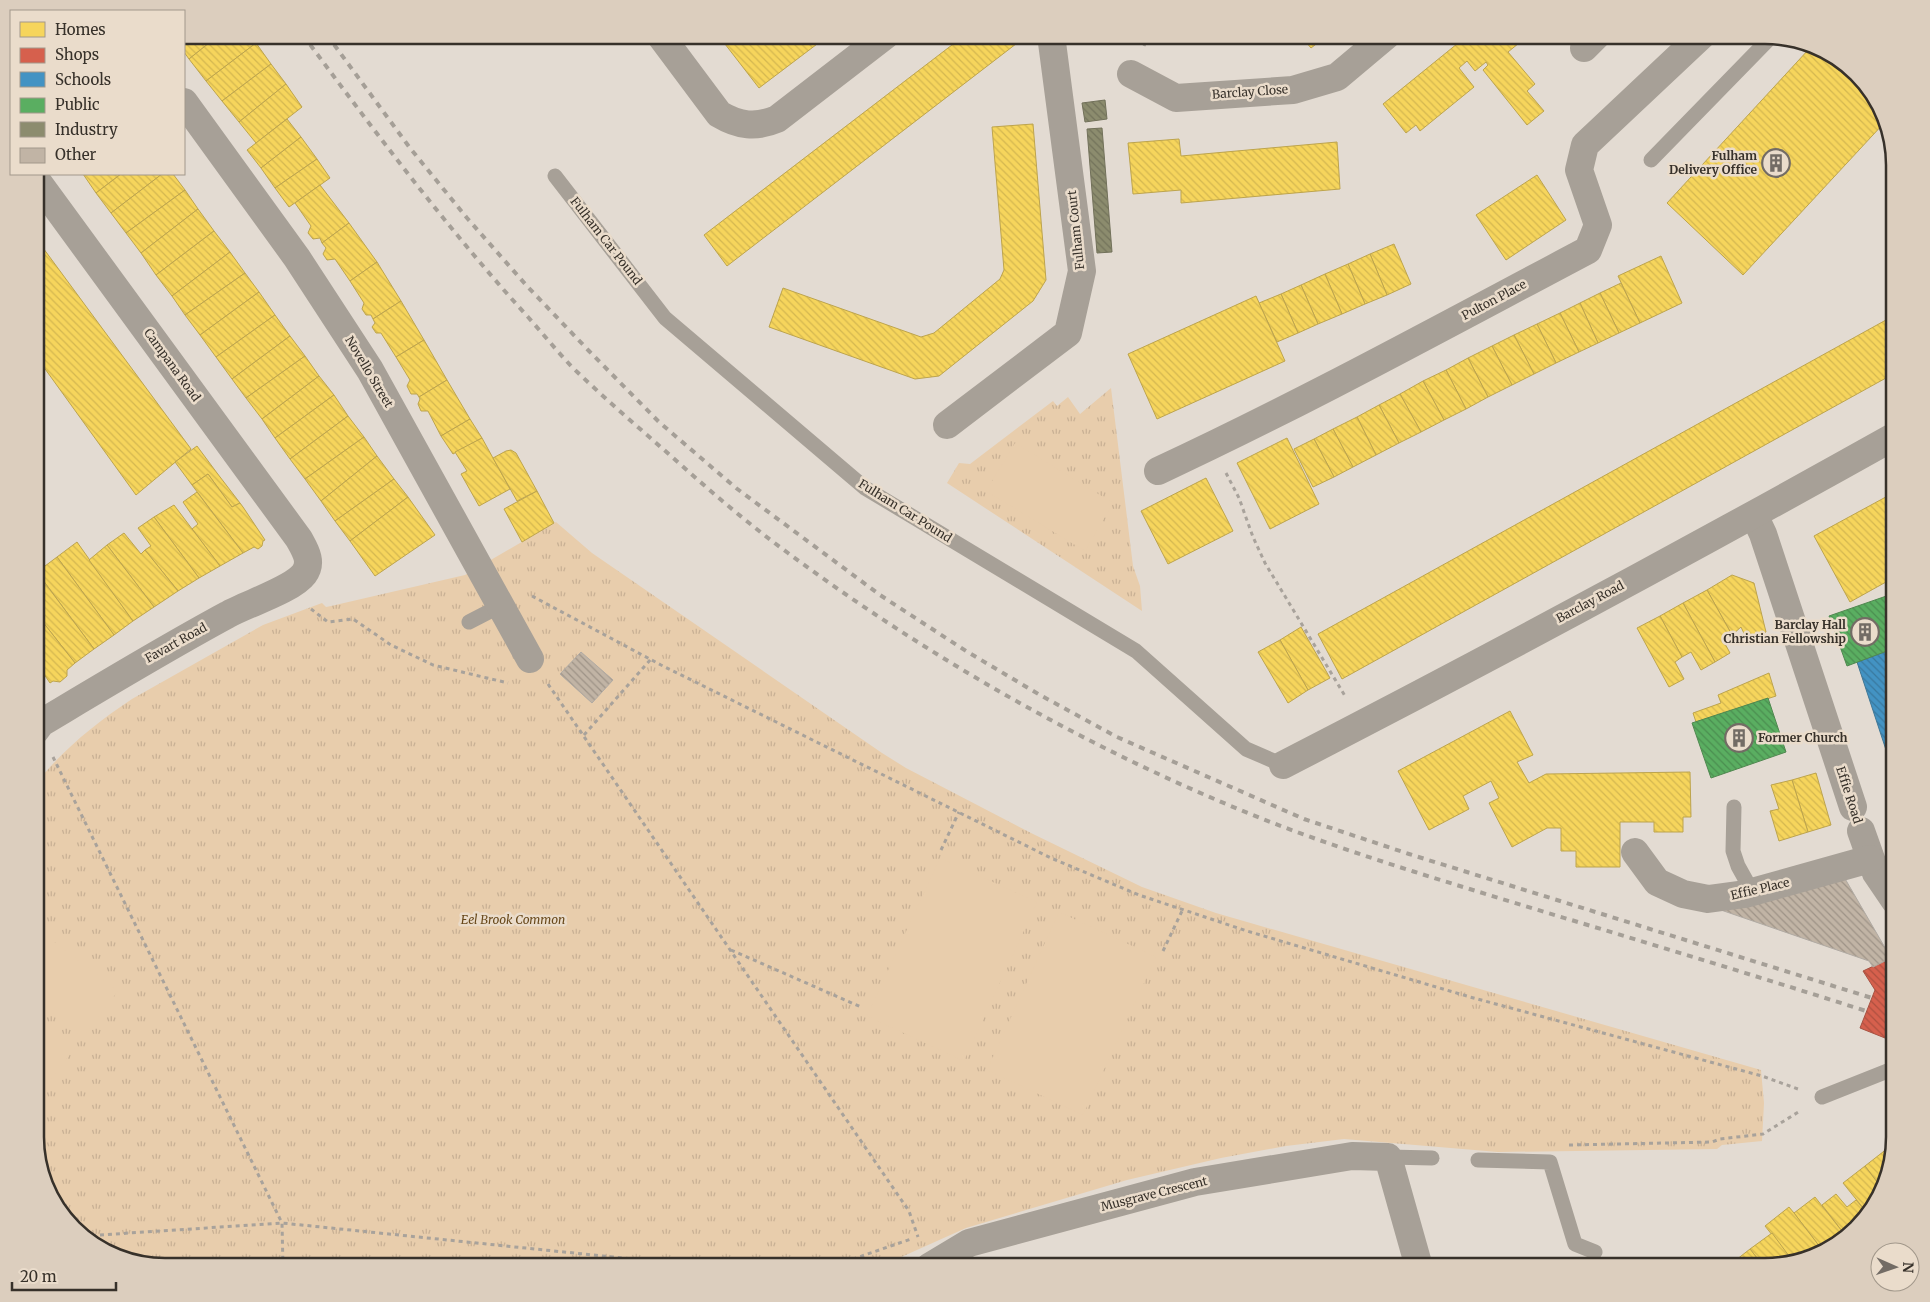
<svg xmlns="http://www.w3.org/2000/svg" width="1930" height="1302" font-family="Merriweather,serif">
<defs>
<pattern id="grass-tufts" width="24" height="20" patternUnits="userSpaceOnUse" patternTransform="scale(1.25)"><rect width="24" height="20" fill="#e8cdac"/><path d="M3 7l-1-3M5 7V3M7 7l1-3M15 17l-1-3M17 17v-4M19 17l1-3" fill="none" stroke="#c8b094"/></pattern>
<pattern id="homes-back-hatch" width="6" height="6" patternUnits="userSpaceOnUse" patternTransform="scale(1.25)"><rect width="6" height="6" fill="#f6d55c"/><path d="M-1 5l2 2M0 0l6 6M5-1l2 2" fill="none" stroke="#d4b750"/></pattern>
<pattern id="shops-back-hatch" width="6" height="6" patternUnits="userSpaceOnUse" patternTransform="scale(1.25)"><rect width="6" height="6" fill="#d6604d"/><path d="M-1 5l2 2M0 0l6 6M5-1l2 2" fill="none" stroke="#ae5040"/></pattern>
<pattern id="schools-back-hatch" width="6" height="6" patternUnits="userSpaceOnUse" patternTransform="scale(1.25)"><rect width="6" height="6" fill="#4393c3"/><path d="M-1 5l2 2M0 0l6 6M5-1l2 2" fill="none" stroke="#39799f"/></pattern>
<pattern id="public-back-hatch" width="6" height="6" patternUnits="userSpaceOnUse" patternTransform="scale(1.25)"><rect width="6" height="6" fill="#5aae61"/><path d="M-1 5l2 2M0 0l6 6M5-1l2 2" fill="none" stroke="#4b8e50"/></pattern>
<pattern id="industry-back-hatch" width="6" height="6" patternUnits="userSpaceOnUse" patternTransform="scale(1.25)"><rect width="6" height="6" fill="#8c8c6e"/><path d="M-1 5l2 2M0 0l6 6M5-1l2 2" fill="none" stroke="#73735b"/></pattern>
<pattern id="building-back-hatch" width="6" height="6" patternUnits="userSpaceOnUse" patternTransform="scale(1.25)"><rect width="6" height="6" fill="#c1b4a5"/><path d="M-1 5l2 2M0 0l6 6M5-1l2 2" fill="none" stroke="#9e9387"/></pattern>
</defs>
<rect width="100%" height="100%" fill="#e3dbd2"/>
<!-- grass -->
<g fill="url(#grass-tufts)">
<path d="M1111,388l22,178 7,20 2,25 -195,-128 12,-20 11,1 83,-63 4,5 11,-9 12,17z"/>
<path d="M556,522l36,31 290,200 24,15 125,65 111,54 74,26 545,157 3,33 -2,38 -40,4 -5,4 -219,3 -154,-13 -58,7 -65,12 -94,22 -161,48 -87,39h-714l-72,-22 -41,-43 -17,-57v-360c27,-35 61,-62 97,-86l131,-74 59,-22 4,4 5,-1 134,-31z"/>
</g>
<!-- pitch -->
<g fill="#e8cdac">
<path d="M1015,443l98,60 -28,48 -99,-60z"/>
<path d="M940,858l97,44 -73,159 -97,-45z"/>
<path d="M1059,912l97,45 -73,158 -96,-45z"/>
<path d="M35,927l83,64 -35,46 -48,-37z"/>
<path d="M35,1018l40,30 -36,47 -4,-4z"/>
</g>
<!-- homes -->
<g fill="url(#homes-back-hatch)" stroke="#bda44d">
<path d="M184,35h35l-30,24 -5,-7z"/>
<path d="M219,35h31l6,8 -50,38 -17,-22z"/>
<path d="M718,35h44l4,6 8,-6h55l-70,53z"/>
<path d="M965,35h59l1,2 -298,229 -23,-31z"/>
<path d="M1300,35h28l-17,13z"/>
<path d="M1468,35h61l-21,17 27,32 -8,7 17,20 -17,14 -44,-55 5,-5 -2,-3 -11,9 -8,-10 -8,7 15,19 -54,44 -4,-6 -10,8 -23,-29z"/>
<path d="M256,43l15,21 -49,37 -16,-20z"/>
<path d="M1809,49l28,8 44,50 4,15 -142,153 -76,-72z"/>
<path d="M271,64l15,20 -47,38 -17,-21z"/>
<path d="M286,84l16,23 -46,36 -17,-21z"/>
<path d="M287,119l14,18 -40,31 -14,-18z"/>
<path d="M1033,124l13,156 -13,21 -94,75 -24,3 -146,-52 14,-39 138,49 13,-4 66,-54 4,-9 -12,-143z"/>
<path d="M301,137l16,22 -42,29 -14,-20z"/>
<path d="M1179,139l2,17 156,-14 3,47 -159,14v-13l-48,4 -5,-51z"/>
<path d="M317,159l13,19 -41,29 -14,-19z"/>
<path d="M83,174h38l-25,19z"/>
<path d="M121,174h41l-51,39 -15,-20z"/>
<path d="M162,174h11l12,16 -59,43 -15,-20z"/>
<path d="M1537,175l29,45 -60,40 -30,-45z"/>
<path d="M320,185l29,38 -27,20 -2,-5 -7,1 -5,-6 3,-7 -16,-23z"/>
<path d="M185,190l13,19 -57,44 -15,-20z"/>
<path d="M198,209l16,22 -58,44 -15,-22z"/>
<path d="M349,223l28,39 -27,19 -15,-22 -8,1 -4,-6 3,-6 -4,-5z"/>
<path d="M214,231l16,21 -58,44 -16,-21z"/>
<path d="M35,237l156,212 -55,46 -101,-140z"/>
<path d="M1394,244l17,40 -24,11 -17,-41z"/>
<path d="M230,252l15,21 -60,42 -13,-19z"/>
<path d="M1370,254l17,41 -22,9 -17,-40z"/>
<path d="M1661,256l21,47 -42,20 -22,-47z"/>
<path d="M377,262l24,39 -28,18 -2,-4h-5l-4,-6 2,-6 -14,-22z"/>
<path d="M1348,264l17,40 -23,10 -17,-40z"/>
<path d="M245,273l14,19 -59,43 -15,-20z"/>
<path d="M1325,274l17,40 -24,10 -17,-39z"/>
<path d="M1621,283l19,40 -21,10 -19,-40z"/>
<path d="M1301,285l17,39 -20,9 -17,-39z"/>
<path d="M259,292l16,23 -59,42 -16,-22z"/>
<path d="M1600,293l19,40 -21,10 -18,-40z"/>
<path d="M1281,294l17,39 -21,9 -18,-39z"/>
<path d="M1256,296l29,65 -128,58 -29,-65z"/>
<path d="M401,301l23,39 -28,17 -15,-24h-5l-4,-6 3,-4 -2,-4z"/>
<path d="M1580,303l18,40 -19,9 -19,-39z"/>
<path d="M1560,313l19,39 -23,11 -19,-39z"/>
<path d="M275,315l15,21 -58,43 -16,-22z"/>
<path d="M1895,315v58l-553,306 -24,-45z"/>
<path d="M1537,324l19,39 -22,11 -20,-39z"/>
<path d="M1514,335l20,39 -22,11 -20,-39z"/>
<path d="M290,336l15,20 -59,42 -14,-19z"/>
<path d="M424,340l23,40 -28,17 -2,-3h-6l-4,-8 3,-6 -14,-23z"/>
<path d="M1492,346l20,39 -24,12 -20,-39z"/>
<path d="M305,356l14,20 -57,43 -16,-21z"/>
<path d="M1468,358l20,39 -22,12 -20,-39z"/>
<path d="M1446,370l20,39 -22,11 -21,-39z"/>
<path d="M319,376l15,19 -59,43 -13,-19z"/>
<path d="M447,380l23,39 -29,17 -13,-25h-7l-3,-7 2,-5 -1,-2z"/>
<path d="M1423,381l21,39 -23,12 -21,-38z"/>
<path d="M1400,394l21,38 -22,11 -20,-38z"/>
<path d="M334,395l14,21 -58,43 -15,-21z"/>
<path d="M1379,405l20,38 -23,12 -19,-38z"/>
<path d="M348,416l16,21 -59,42 -15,-20z"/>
<path d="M1357,417l19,38 -23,12 -20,-38z"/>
<path d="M470,419l12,19 -29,16 -12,-18z"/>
<path d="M1333,429l20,38 -19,10 -20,-38z"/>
<path d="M364,437l13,19 -56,45 -16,-22z"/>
<path d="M482,438l28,51 -31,17 -18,-32 6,-3 -12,-19z"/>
<path d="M1287,438l32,66 -49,25 -33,-66z"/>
<path d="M1314,439l20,38 -21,10 -19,-38z"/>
<path d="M197,446l20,27 23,30 -8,4 -24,-33 -16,11 -17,-23z"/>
<path d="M511,450l5,3 21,38 -20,10 -24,-43 13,-7z"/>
<path d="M377,456l17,23 -59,42 -14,-20z"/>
<path d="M208,474l24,33 8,-4 3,4 22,33 -2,1 -1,5 -4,3 -4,-2 -11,6 -51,-68z"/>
<path d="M1206,478l27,53 -65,33 -27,-53z"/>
<path d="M394,479l14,18 -58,44 -15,-20z"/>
<path d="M537,491l17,32 -32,19 -18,-33z"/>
<path d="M197,492l46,61 -23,13 -28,-37 6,-5 -15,-22z"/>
<path d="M1895,492v85l-45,25 -36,-66z"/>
<path d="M408,497l27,38 -60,41 -25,-35z"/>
<path d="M174,505l46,61 -21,12 -45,-61z"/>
<path d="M154,517l45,61 -21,13 -33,-41 6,-4 -13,-18z"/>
<path d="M124,533l17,21 4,-4 33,41 -24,16 -47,-62z"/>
<path d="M77,542l56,79 -19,14 -57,-78z"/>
<path d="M107,545l47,62 -21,14 -44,-61z"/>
<path d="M57,557l57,78 -20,14 -57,-77z"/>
<path d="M1732,575l22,8 12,49 -18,10 -7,-15 -9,8 -25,-45z"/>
<path d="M42,579l52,70 -19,14 -40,-51v-28z"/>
<path d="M1707,590l25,45 -9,5 7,13 -15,9 -32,-59z"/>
<path d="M1683,603l32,59 -14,8 -10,-18 -9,5 -22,-41z"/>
<path d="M35,612l40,51 -8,7v6l-7,6 -7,-1 -3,2 -15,-22z"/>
<path d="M1660,616l22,41 -7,5 9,17 -15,8 -32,-59z"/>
<path d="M1301,627l29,51 -22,12 -28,-50z"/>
<path d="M1280,640l28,50 -20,13 -30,-51z"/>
<path d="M1769,673l7,23 -80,26 -3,-9 28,-10 -3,-8z"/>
<path d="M1510,711l23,44 -16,7 12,21 17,-9 144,-2 1,45h-8v15h-29v-10h-34v45h-44v-16h-15v-23h-14l-35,19 -23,-44 10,-5 -8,-17 -28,15 6,13 -40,21 -31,-59z"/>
<path d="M1816,773l15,52 -23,7 -16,-52z"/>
<path d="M1792,780l16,52 -29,9 -9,-30 9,-2 -8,-24z"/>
<path d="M1888,1148l3,3 -11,35 -15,-20z"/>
<path d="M1865,1166l15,20 -7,23 -5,5 -25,-31z"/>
<path d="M1836,1194l11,13 9,-7 12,14 -23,21 -23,-30z"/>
<path d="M1815,1197l30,38 -15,15 -7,1 -29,-38z"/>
<path d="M1789,1207l5,6 29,38 -31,9 -27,-34z"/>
<path d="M1772,1233l20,27 -28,7 -14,-18z"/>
<path d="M1750,1249l14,18h-37z"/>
</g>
<!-- shops -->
<path fill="url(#shops-back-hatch)" stroke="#a65242" d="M1891,958l4,6v64l-5,12 -30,-12 15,-38 -12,-19z"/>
<!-- schools -->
<path fill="url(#schools-back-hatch)" stroke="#3f7695" d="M1895,648v129l-38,-115z"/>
<!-- public -->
<g fill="url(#public-back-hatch)" stroke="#508850">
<path d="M1895,593v55l-48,18 -18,-50z"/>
<path d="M1768,698l18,54 -75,26 -19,-55z"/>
</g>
<!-- industry -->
<g fill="url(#industry-back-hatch)" stroke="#72715a">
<path d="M1105,100l2,19 -22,3 -3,-19z"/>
<path d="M1102,128l10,124 -15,1 -10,-124z"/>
</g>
<!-- building -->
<g fill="url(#building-back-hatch)" stroke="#b0aaa3">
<path d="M581,652l32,28 -21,23 -32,-29z"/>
<path d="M1840,870l51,88 -18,9 -4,-6 -151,-52z"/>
</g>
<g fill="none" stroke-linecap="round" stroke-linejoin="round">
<!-- path -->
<g stroke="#a8a29b" stroke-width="3" stroke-dasharray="4 4" stroke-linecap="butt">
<path d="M1144,46l5,-11"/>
<path d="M1226,473l13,25 14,39 12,26 80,133"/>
<path d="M532,596l129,69 390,193 88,37 108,36 223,66 292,79 36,13"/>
<path d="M311,609l17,13 25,-3 38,26 42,20 75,18"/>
<path d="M548,684l352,514 9,13 9,26"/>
<path d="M584,735l67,-76"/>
<path d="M53,757l229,466 1,44"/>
<path d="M941,850l18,-38"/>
<path d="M731,950l130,57"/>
<path d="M1163,951l19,-40"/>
<path d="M1569,1145l143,-3 8,-3 43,-5 37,-23"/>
<path d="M84,1236l198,-13 428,44"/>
<path d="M830,1267l81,-28"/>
</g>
<!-- service -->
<g stroke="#a7a097" stroke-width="15">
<path d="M1651,160l120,-123"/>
<path d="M555,176l110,142 200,170 271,163 110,98 37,16"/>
<path d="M469,622l31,-16"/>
<path d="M1734,807l-1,44 5,15 15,27"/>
<path d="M1876,873l19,-6"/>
<path d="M1822,1097l73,-29"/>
<path d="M1388,1157l44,1"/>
<path d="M1478,1160l72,2 25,82 20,8"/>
</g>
<!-- minor -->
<g stroke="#a7a097" stroke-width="28">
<path d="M660,35l59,79c20,12 37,14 58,5l109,-84"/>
<path d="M1584,48l13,-13"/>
<path d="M1131,74l45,24 117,-8 44,-13 50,-42"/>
<path d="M184,102l113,156 73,112 160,289"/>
<path d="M35,178l264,361c6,11 14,23 5,35 -12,16 -58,30 -77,41 -63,34 -124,71 -186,108l-6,8"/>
<path d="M947,425l121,-92 14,-62 -31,-236"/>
<path d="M1158,471c146,-68 288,-146 430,-221l10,-25 -19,-55 6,-25 117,-110"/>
<path d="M1754,515l9,19 90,273"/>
<path d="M1283,765c206,-106 410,-216 612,-329"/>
<path d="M1861,831l15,42 19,28"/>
<path d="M1635,852l22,30 26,12 25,5 37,-5 125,-35"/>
<path d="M929,1267l40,-24 226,-61 157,-26 36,1 31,110"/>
</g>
<!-- rail -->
<g stroke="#a59f97" stroke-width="4" stroke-dasharray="6 6" stroke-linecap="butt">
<path d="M303,35c72,97 144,193 225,282 15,17 29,34 44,50 32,31 66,60 99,89 38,34 76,67 117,97 151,112 322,208 498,275 86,32 174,58 262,85 106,32 212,64 318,98"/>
<path d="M327,35l83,113 57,70 59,67 63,66 70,71 77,66 62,46 82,61 86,56 74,44 77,42 187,82 105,35 463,144"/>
</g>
</g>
<!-- icons -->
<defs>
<symbol id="building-ring" viewBox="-11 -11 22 22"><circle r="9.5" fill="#eadccb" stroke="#736c65" stroke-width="1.5"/><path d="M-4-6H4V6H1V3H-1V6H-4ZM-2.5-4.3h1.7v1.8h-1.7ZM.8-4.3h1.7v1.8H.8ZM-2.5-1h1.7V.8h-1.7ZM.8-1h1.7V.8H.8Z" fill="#736c65"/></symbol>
</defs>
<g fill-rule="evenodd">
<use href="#building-ring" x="1760" y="147" width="32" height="32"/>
<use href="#building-ring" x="1849" y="616" width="32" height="32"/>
<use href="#building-ring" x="1723" y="722" width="32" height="32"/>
</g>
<g text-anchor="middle" stroke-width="5" stroke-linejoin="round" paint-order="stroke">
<!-- street labels -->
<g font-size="12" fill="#37312a" stroke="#eadccb">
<text transform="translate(1250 92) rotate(-4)" y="4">Barclay Close</text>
<text transform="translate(1076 230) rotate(-96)" y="4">Fulham Court</text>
<text transform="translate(606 241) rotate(52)" y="4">Fulham Car Pound</text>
<text transform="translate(1494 300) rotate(-28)" y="4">Pulton Place</text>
<text transform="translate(172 365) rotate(54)" y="4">Campana Road</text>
<text transform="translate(369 372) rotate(59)" y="4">Novello Street</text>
<text transform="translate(905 511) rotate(32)" y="4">Fulham Car Pound</text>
<text transform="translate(1590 602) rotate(-28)" y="4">Barclay Road</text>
<text transform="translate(176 643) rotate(-29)" y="4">Favart Road</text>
<text transform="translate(1849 795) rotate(72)" y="4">Effie Road</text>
<text transform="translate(1760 889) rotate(-13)" y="4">Effie Place</text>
<text transform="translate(1154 1194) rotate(-14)" y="4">Musgrave Crescent</text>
</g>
<!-- poi labels -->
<g font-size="12" font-weight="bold" fill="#37312a" stroke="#eadccb" text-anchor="end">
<text x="1757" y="160">Fulham<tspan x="1757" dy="14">Delivery Office</tspan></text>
<text x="1846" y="629">Barclay Hall<tspan x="1846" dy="14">Christian Fellowship</tspan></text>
<text x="1758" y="742" text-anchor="start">Former Church</text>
</g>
<!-- park labels -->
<g font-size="12" font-style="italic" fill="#68481a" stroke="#eadccb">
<text x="513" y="924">Eel Brook Common</text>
</g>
</g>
<!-- crop -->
<path d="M0 0H1930V1302H0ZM165 44H1765A121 121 0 0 1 1886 165V1137A121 121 0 0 1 1765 1258H165A121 121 0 0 1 44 1137V165A121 121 0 0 1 165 44Z" fill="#dccebe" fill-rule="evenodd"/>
<path fill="none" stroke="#37312a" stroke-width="2.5" d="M165 44H1765A121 121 0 0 1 1886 165V1137A121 121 0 0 1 1765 1258H165A121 121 0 0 1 44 1137V165A121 121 0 0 1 165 44Z"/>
<!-- legend -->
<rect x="10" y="10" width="175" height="165" fill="#eadccb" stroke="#a2988b"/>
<rect x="20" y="22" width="25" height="15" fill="#f6d55c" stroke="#a2988b"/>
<text x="55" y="35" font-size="15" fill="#37312a">Homes</text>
<rect x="20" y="48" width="25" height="15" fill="#d6604d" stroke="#a2988b"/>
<text x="55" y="60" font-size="15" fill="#37312a">Shops</text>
<rect x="20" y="72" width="25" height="15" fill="#4393c3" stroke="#a2988b"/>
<text x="55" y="85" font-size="15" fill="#37312a">Schools</text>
<rect x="20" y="98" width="25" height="15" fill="#5aae61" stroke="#a2988b"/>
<text x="55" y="110" font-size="15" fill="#37312a">Public</text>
<rect x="20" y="122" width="25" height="15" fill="#8c8c6e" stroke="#a2988b"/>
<text x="55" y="135" font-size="15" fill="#37312a">Industry</text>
<rect x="20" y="148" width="25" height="15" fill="#c1b4a5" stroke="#a2988b"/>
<text x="55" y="160" font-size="15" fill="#37312a">Other</text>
<!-- north arrow -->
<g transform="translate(1895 1267) rotate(92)"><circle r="24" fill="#eadccb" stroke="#a2988b"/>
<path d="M0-4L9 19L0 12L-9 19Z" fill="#736c65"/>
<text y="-8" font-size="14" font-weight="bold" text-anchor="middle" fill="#37312a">N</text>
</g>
<!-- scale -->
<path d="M12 1282v8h104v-8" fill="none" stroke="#37312a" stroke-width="2.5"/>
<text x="20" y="1282" font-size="15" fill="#37312a" stroke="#eadccb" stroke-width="4" paint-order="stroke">20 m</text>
</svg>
